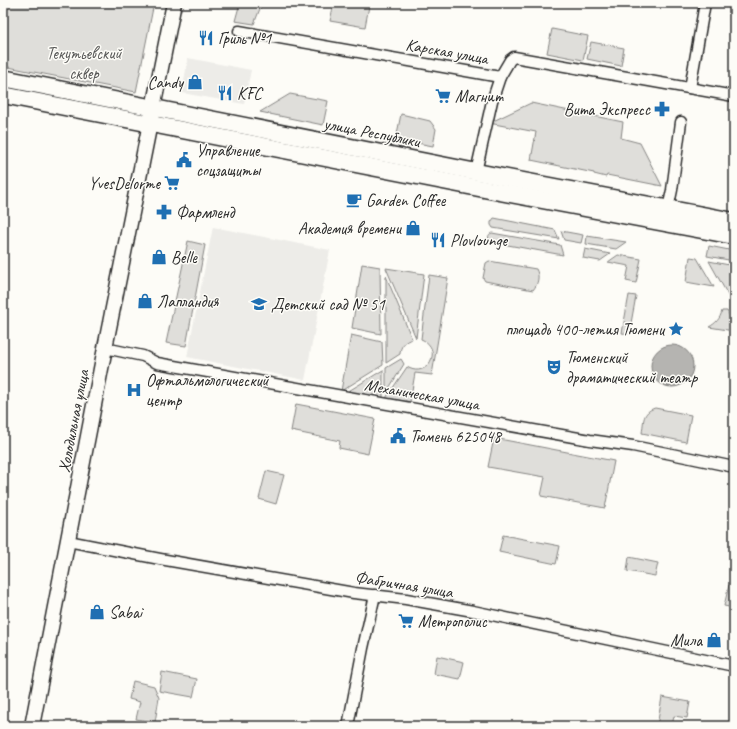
<svg xmlns="http://www.w3.org/2000/svg" width="737" height="729" font-family="Caveat,sans-serif">
<rect width="100%" height="100%" fill="#fdfcf7"/>
<filter id="ink" filterUnits="userSpaceOnUse"><feTurbulence type="fractalNoise" baseFrequency=".025" numOctaves="2"/><feDisplacementMap in="SourceGraphic" scale="8" xChannelSelector="R" yChannelSelector="G"/><feConvolveMatrix kernelMatrix="1 2 1 2 8 2 1 2 1" color-interpolation-filters="sRGB"/></filter>
<g filter="url(#ink)">
<!-- built -->
<g fill="#edece8">
<path d="M188,58l63,12 -7,34 -62,-11z"/>
<path d="M213,227l117,23 -25,130 -118,-23z"/>
</g>
<!-- green -->
<g fill="#dfdeda" stroke="#858482">
<path d="M3,3h151l-18,89 -133,-26z"/>
<path d="M240,3h24l-3,3 -7,18 -19,-3z"/>
<path d="M334,3h16l19,3 -4,21 -35,-6z"/>
<path d="M552,29l36,7 -5,24 -36,-7z"/>
<path d="M591,42l33,6 -3,18 -34,-7z"/>
<path d="M290,94l38,7 -5,24 -63,-13z"/>
<path d="M531,103l92,19 -2,16 19,5 22,43 -55,-11 -1,2 -12,-3v-1l-63,-13 5,-28 -47,-9z"/>
<path d="M401,114l29,7 6,8 -3,17 -37,-7z"/>
<path d="M494,218l61,12 4,9 -66,-11 -2,-3v-3z"/>
<path d="M561,231l22,4 -2,8 -17,-3z"/>
<path d="M492,233l68,12 3,10 -72,-13c-4,-3 -3,-8 1,-9z"/>
<path d="M587,236l39,6 -10,7 -30,-5z"/>
<path d="M188,241l17,4 -19,101 -20,-3z"/>
<path d="M709,246l25,5v10l-27,-5z"/>
<path d="M585,249l25,5 -10,7 -17,-3z"/>
<path d="M618,255l23,4 -5,24 -10,-2 3,-15 -21,-4z"/>
<path d="M690,257l7,1 17,29 -28,-5z"/>
<path d="M489,261l47,8c4,7 2,15 -3,21l-48,-9 -2,-3 3,-15z"/>
<path d="M709,261l25,5v40z"/>
<path d="M362,264l18,3 1,67 -29,-6z"/>
<path d="M386,268l38,6 -8,64z"/>
<path d="M429,275l19,3 -16,97 -17,-2 -5,29 -24,-4 21,-31c21,13 37,-19 14,-28z"/>
<path d="M386,276l26,63c-7,2 -12,7 -12,15l-14,9z"/>
<path d="M629,295l7,1 -7,38 -7,-1z"/>
<path d="M722,311h5l7,13v7l-25,-4c7,-4 11,-8 13,-16z"/>
<path d="M351,335l31,7 1,23 -42,26z"/>
<path d="M401,359l3,5 -18,29v-25z"/>
<path d="M383,370v28l-36,-6z"/>
<path d="M296,404l79,15 -7,35 -29,-6 1,-7 -49,-10z"/>
<path d="M655,408l36,7 -5,27 -44,-9c2,-12 0,-21 13,-25z"/>
<path d="M494,438l120,23 -9,47 -64,-12 4,-19 -57,-10z"/>
<path d="M266,471l18,4 -8,29 -17,-5z"/>
<path d="M503,535l57,11 -4,18 -57,-12z"/>
<path d="M629,557l29,6 -3,13 -28,-5z"/>
<path d="M729,585l5,1v22l-10,-2z"/>
<path d="M437,656l27,6 -4,17 -26,-5z"/>
<path d="M162,672l35,7 -4,18 -34,-6z"/>
<path d="M133,681l21,5 5,12 -4,24 -19,-3 4,-17 -11,-3z"/>
<path d="M662,697l28,5 -3,16 -13,-2 -2,10h-15z"/>
</g>
<!-- water -->
<circle fill="#b5b4b1" stroke="#7e7d7b" cx="672" cy="366" r="21"/>
<g fill="none" stroke-linecap="round" stroke-linejoin="round">
<defs>
<g id="street">
<path d="M239,31l261,46 10,-17 4,-3 220,39"/>
<path d="M690,88l15,-85"/>
<path d="M476,172l16,-71 8,-24"/>
<path d="M668,209l4,-19 9,-68"/>
<path d="M105,348l38,8 14,7 433,77 43,6 101,21"/>
<path d="M68,541l92,18 194,34 52,6 67,12 261,55"/>
<path d="M348,726l15,-78 12,-53"/>
</g>
<path id="secondary" d="M32,726l73,-378 69,-345"/>
<g id="primary">
<path d="M3,78l489,97 242,46"/>
<path d="M3,95l486,95 245,46"/>
</g>
</defs>
<!-- street casing -->
<use href="#street" stroke="#2b2b2b" stroke-width="13"/>
<!-- secondary casing -->
<use href="#secondary" stroke="#2b2b2b" stroke-width="17"/>
<!-- primary casing -->
<use href="#primary" stroke="#2b2b2b" stroke-width="19"/>
<!-- street -->
<use href="#street" stroke="#fdfcf7" stroke-width="10"/>
<!-- secondary -->
<use href="#secondary" stroke="#fdfcf7" stroke-width="14"/>
<!-- primary -->
<use href="#primary" stroke="#fdfcf7" stroke-width="16"/>
</g>
</g>
<!-- icons -->
<defs>
<symbol id="restaurant-bare" viewBox="-9 -9 18 18"><path d="M-5-6h1v4h1v-4h1v4h1v-4h1v5L-1.5 .5V6h-2V.5L-5-1ZM5-6V6H3V1.5H1.5Q1.5-4 5-6Z" fill="#1f6fb2" stroke="#fdfcf7" stroke-width="2.5" paint-order="stroke"/></symbol>
<symbol id="shop-bare" viewBox="-9 -9 18 18"><path d="M-5-2.5h2.3a2.7 3.5 0 0 1 5.4 0H5L5.5 6h-11ZM-1.5-2.5h3a1.5 2.3 0 0 0-3 0Z" fill="#1f6fb2" stroke="#fdfcf7" stroke-width="2.5" paint-order="stroke"/></symbol>
<symbol id="supermarket-bare" viewBox="-9 -9 18 18"><path d="M-6-5.5h2.5l.6 2H6L4.5 2H-2.5L-4.4-4H-6ZM-1.5 3.2a1.3 1.3 0 1 0 .1 0ZM3 3.2a1.3 1.3 0 1 0 .1 0Z" fill="#1f6fb2" stroke="#fdfcf7" stroke-width="2.5" paint-order="stroke"/></symbol>
<symbol id="pharmacy-bare" viewBox="-9 -9 18 18"><path d="M-2-6h4v4h4v4h-4v4h-4v-4h-4v-4h4Z" fill="#1f6fb2" stroke="#fdfcf7" stroke-width="2.5" paint-order="stroke"/></symbol>
<symbol id="civic-bare" viewBox="-9 -9 18 18"><path d="M-.6-6.5H3V-4.5H.6V-3L4-1V1h2V6H-6V1h2V-1L-.6-3ZM-1.2 2.5V6h2.4V2.5Z" fill="#1f6fb2" stroke="#fdfcf7" stroke-width="2.5" paint-order="stroke"/></symbol>
<symbol id="cafe-bare" viewBox="-9 -9 18 18"><path d="M-5.5-4.5H6V0H3Q3 3.5 0 3.5H-2.5Q-5.5 3.5-5.5 0ZM3-3.2v2h1.7v-2ZM-6 4.5H4V6H-6Z" fill="#1f6fb2" stroke="#fdfcf7" stroke-width="2.5" paint-order="stroke"/></symbol>
<symbol id="school-bare" viewBox="-9 -9 18 18"><path d="M0-5L7-2L0 1L-7-2ZM-4 1L0 2.5L4 1V4Q0 6-4 4Z" fill="#1f6fb2" stroke="#fdfcf7" stroke-width="2.5" paint-order="stroke"/></symbol>
<symbol id="sight-bare" viewBox="-9 -9 18 18"><path d="M0-6L1.8-2.2L6-1.7L2.9 1.2L3.7 5.4L0 3.3L-3.7 5.4L-2.9 1.2L-6-1.7L-1.8-2.2Z" fill="#1f6fb2" stroke="#fdfcf7" stroke-width="2.5" paint-order="stroke"/></symbol>
<symbol id="theatre-bare" viewBox="-9 -9 18 18"><path d="M-5-5.5Q0-4 5-5.5V0Q5 5 0 6Q-5 5-5 0ZM-3.3-2.5H-1v1.5H-3.3ZM1-2.5H3.3v1.5H1ZM-2.8 1Q0 5.5 2.8 1Z" fill="#1f6fb2" stroke="#fdfcf7" stroke-width="2.5" paint-order="stroke"/></symbol>
<symbol id="hospital-bare" viewBox="-9 -9 18 18"><path d="M-5-5h3v3.5h4V-5h3V5h-3V1.5h-4V5h-3Z" fill="#1f6fb2" stroke="#fdfcf7" stroke-width="2.5" paint-order="stroke"/></symbol>
</defs>
<g fill-rule="evenodd">
<use href="#restaurant-bare" x="195" y="27" width="22" height="22"/>
<use href="#shop-bare" x="184" y="71" width="22" height="22"/>
<use href="#restaurant-bare" x="214" y="82" width="22" height="22"/>
<use href="#supermarket-bare" x="432" y="85" width="22" height="22"/>
<use href="#pharmacy-bare" x="651" y="98" width="22" height="22"/>
<use href="#civic-bare" x="173" y="149" width="22" height="22"/>
<use href="#supermarket-bare" x="161" y="172" width="22" height="22"/>
<use href="#cafe-bare" x="343" y="189" width="22" height="22"/>
<use href="#pharmacy-bare" x="153" y="201" width="22" height="22"/>
<use href="#shop-bare" x="402" y="217" width="22" height="22"/>
<use href="#restaurant-bare" x="427" y="229" width="22" height="22"/>
<use href="#shop-bare" x="148" y="246" width="22" height="22"/>
<use href="#shop-bare" x="134" y="290" width="22" height="22"/>
<use href="#school-bare" x="248" y="293" width="22" height="22"/>
<use href="#sight-bare" x="665" y="318" width="22" height="22"/>
<use href="#theatre-bare" x="543" y="356" width="22" height="22"/>
<use href="#hospital-bare" x="123" y="379" width="22" height="22"/>
<use href="#civic-bare" x="387" y="425" width="22" height="22"/>
<use href="#shop-bare" x="86" y="601" width="22" height="22"/>
<use href="#supermarket-bare" x="395" y="610" width="22" height="22"/>
<use href="#shop-bare" x="703" y="629" width="22" height="22"/>
</g>
<g text-anchor="middle" stroke-width="3" stroke-linejoin="round" paint-order="stroke">
<!-- poi labels -->
<g font-size="17" fill="#2b2b2b" stroke="#fdfcf7" text-anchor="start">
<text x="218" y="44">Гриль №1</text>
<text x="183" y="88" text-anchor="end">Candy</text>
<text x="237" y="99">KFC</text>
<text x="455" y="102">Магнит</text>
<text x="650" y="115" text-anchor="end">Вита Экспресс</text>
<text x="196" y="156">Управление<tspan x="196" dy="20">соцзащиты</tspan></text>
<text x="160" y="189" text-anchor="end">YvesDelorme</text>
<text x="366" y="206">Garden Coffee</text>
<text x="176" y="218">Фармленд</text>
<text x="401" y="234" text-anchor="end">Академия времени</text>
<text x="450" y="246">Plovlounge</text>
<text x="171" y="263">Belle</text>
<text x="157" y="307">Лапландия</text>
<text x="271" y="310">Детский сад № 51</text>
<text x="664" y="335" text-anchor="end">площадь 400-летия Тюмени</text>
<text x="566" y="363">Тюменский<tspan x="566" dy="20">драматический театр</tspan></text>
<text x="146" y="386">Офтальмологический<tspan x="146" dy="20">центр</tspan></text>
<text x="410" y="442">Тюмень 625048</text>
<text x="109" y="618">Sabai</text>
<text x="418" y="627">Метрополис</text>
<text x="702" y="646" text-anchor="end">Мила</text>
</g>
<!-- street labels -->
<g font-size="17" fill="#2b2b2b" stroke="#fdfcf7">
<text transform="translate(447 51) rotate(10)" y="6">Карская улица</text>
<text transform="translate(372 132) rotate(11)" y="6">улица Республики</text>
<text transform="translate(422 394) rotate(10)" y="6">Механическая улица</text>
<text transform="translate(73 421) rotate(-79)" y="6">Холодильная улица</text>
<text transform="translate(404 584) rotate(9)" y="6">Фабричная улица</text>
</g>
<!-- park labels -->
<g font-size="17" fill="#585857" stroke="#fdfcf7">
<text x="84" y="59">Текутьевский<tspan x="84" dy="20">сквер</tspan></text>
</g>
</g>
<!-- margin -->
<rect width="737" height="729" fill="none" stroke="#fdfcf7" stroke-width="16"/>
<rect x="8" y="8" width="721" height="713" fill="none" stroke="#2b2b2b" stroke-width="1.5" filter="url(#ink)"/>
</svg>
